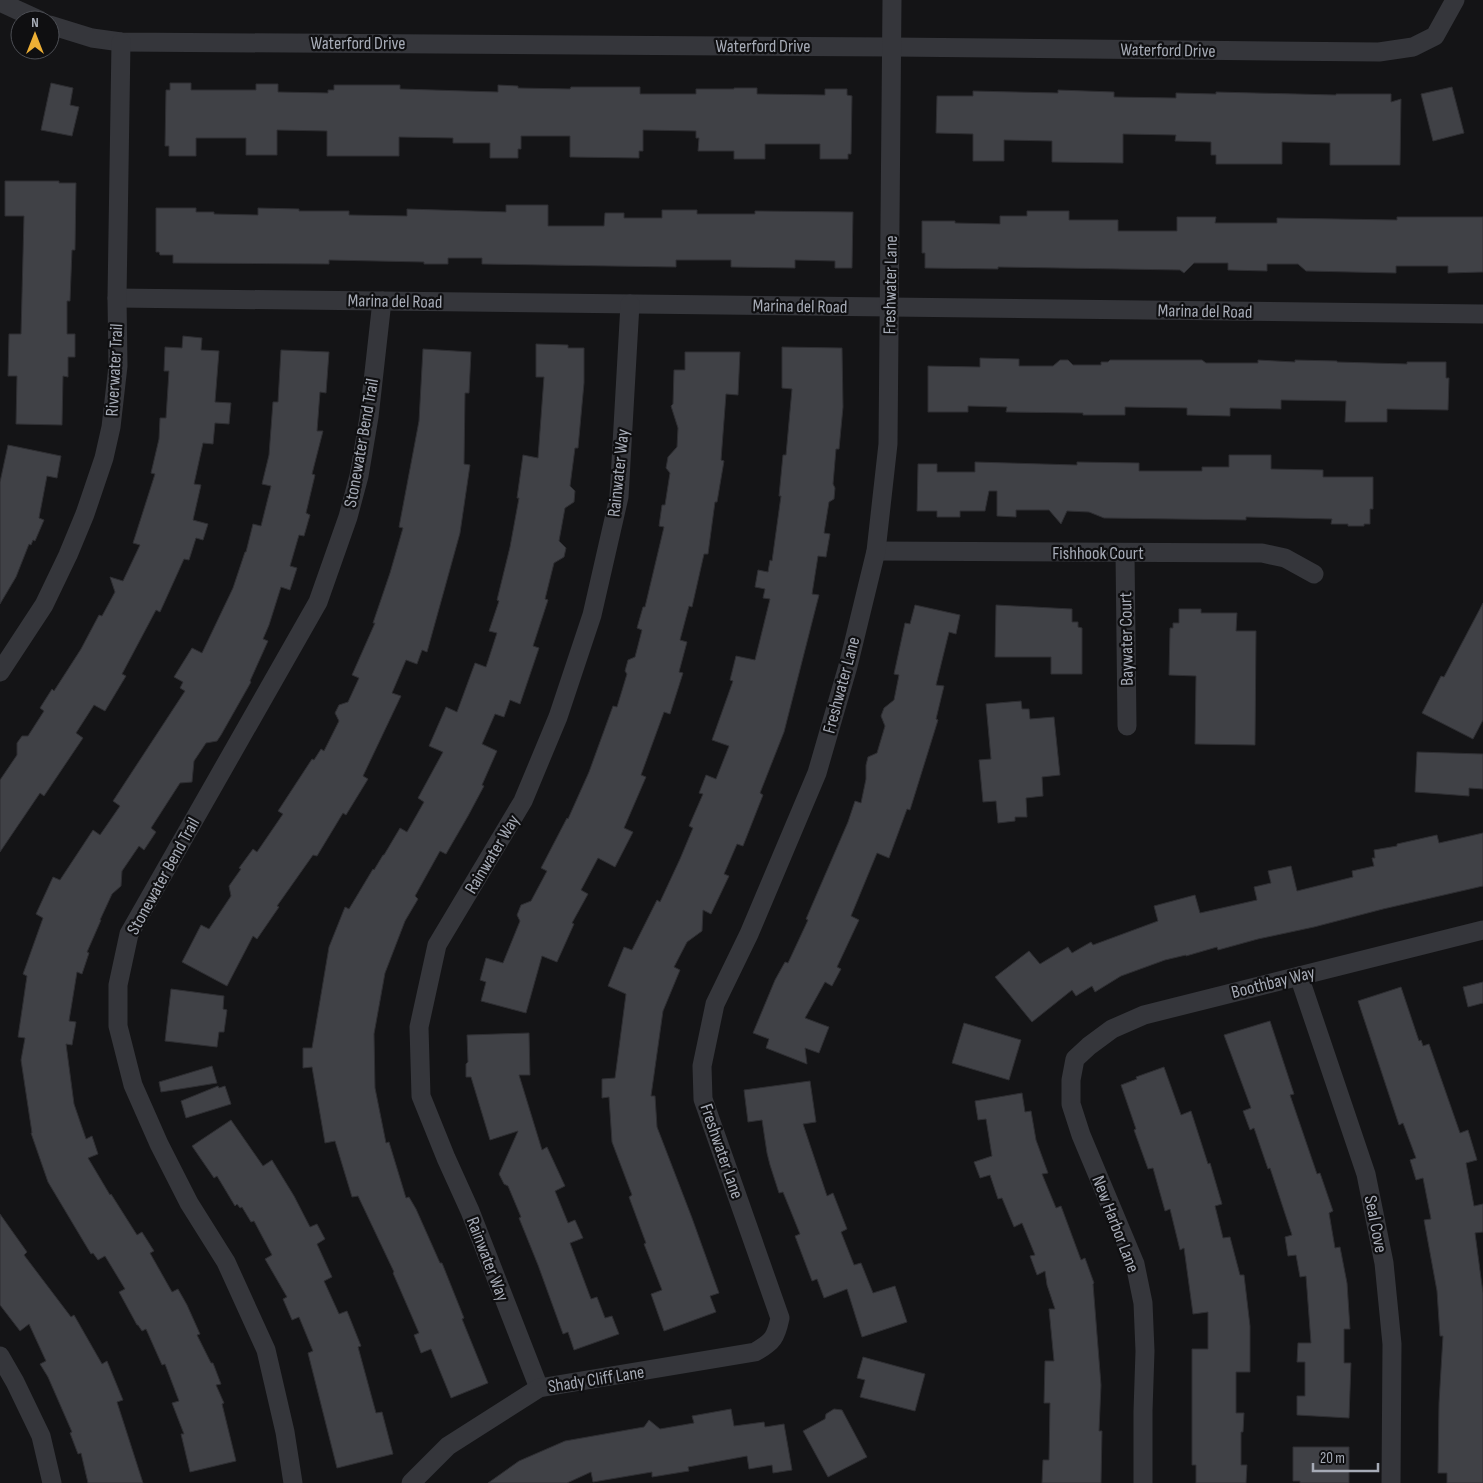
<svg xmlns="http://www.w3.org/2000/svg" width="1483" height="1483" font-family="'Sofia Sans Condensed',sans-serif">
<rect width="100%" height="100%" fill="#141416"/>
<!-- building -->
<g fill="#404146" stroke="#2e2e32">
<path d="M51,83l22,5 -3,17 9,2 -7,29 -31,-6z"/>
<path d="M170,83h21v7h65v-6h22v8l50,1v-3h6v-5h66v4l98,3v-7l20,1v2l52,1 1,-2h69v7h56v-5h38v-1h23v6l68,1v-6h22v6l5,1 -1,58h-3v5h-28v-15h-55v15h-31v-8h-36l1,-13h-3v-7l-53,-1v21h-4v7l-69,-1v-21h-49v13h-3v9h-28v-15h-37v-5l-54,-1v19h-72v-25l-50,-1v25h-31v-17h-50v18h-27v-10h-4l1,-56h4z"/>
<path d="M1452,87l12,46 -31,8 -12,-47z"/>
<path d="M1058,90l56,2v5l62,1v-5l40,1v-2l120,3v-1h55v8l10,-3 -1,66h-70v-22l-48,-1v22h-66v-9h-5v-13l-36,-1 1,-6 -53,-1v29l-71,-1v-21l-48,-1v21h-31v-27l-37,-1 1,-37h36v-5l85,2z"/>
<path d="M5,181h54v2h17l-1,67h-3l-2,51h-3v33h8v23h-7v20l-5,-1 -1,49 -46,-1 1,-48h-9l1,-42h12l3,-118h-19z"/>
<path d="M506,205h42v21h56l1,-13h19v5h38v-8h35v4h58v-3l98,1 -1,56h-17v-7l-40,-1v8l-64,-1v-7h-55v7l-194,-3v-6h-34v6h-24v-2l-95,-2v4l-156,-1v-8h-13l-1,-3h-3v-44h40v4h18v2l44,1v-7l41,1v2h50v4l58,1v-7l99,3z"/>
<path d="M1027,211h42v9h49v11h59v-14h39l-1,6h62v-5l120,2v-3h86v55l-35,1v-7h-52v7l-90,-2 -8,-7h-31v7l-39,-1v-7h-34l-10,10 -4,-3 -182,-3v2l-73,-1v-15h-3v-32h33v2l45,1v-8h27z"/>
<path d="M183,336l19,2 -1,12 18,1 -4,51 16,1 -2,21 -14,-1 -2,21 -10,-1 -9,41 7,1 -8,35 15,4 -5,16 -7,-2 -7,22 -5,-1 -24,53 -4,-2 -34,64 4,2 -21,35 -11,-6 -18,28 7,5 -39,58 -4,-3 -40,59v-72l17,-25v-12l5,-7h6l16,-25 -4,-3 12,-19 2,2 27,-42 18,-34 3,1 13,-24 -5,-15 13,4 17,-36 -7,-2 22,-69 -4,-1 8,-34 1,-21h6l3,-47h-5l1,-24 17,1z"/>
<path d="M536,344l32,1v3h16v35l-6,65h-3l-5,38 5,5 -1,11 -9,6 -6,33 7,7 -2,9 -10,6 -9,36 3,1 -15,46 6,2 -19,56 -10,-4 -6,17 -9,-3 -13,30 15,7 -15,34 2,1 -16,30 -22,38 -6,-3 -25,45 3,3 -13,22 -20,52 -11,61 1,54 11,55 3,-1 17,56 3,-1 7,12 24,54h2l22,55 -2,1 26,64 -37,15 -20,-49 -10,4 -7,-18 5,-2 -26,-60 1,-1 -36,-76 -6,1 -17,-56 -10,2 -13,-76 -9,1v-20h9l17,-101 16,-40 4,2 24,-40 1,1 9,-15h1l16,-27 7,4 17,-30 -6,-4 25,-46 -14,-6 17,-39 11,5 18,-49 11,4 11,-34 -8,-2 10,-30 -2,-1 13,-53 9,-49h-2l6,-43 15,3 6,-81h-8z"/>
<path d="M782,347l60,1 1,59 -4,42h-3l-3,35 2,4 -1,11 -5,3 -5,31 6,1 -4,23 -8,-1 -6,38 7,1 -35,137 -24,61 3,2 -20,51 -6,-2 -13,30 5,2 -18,38 -8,-4 -1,21 -15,11 -13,25 6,3 -17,41 -12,85h4l2,31 35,91 27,75 -9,3 6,16 -52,19 -13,-37 11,-4 -18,-46 2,-1 -17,-46 3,-2 -20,-53 -3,-45 -7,1v-19l13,-1 11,-84 -18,-8 16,-39 8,3 25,-50 3,2 20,-43 13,-31 -4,-2 14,-32 -4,-1 7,-18 10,4 13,-33 -17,-6 21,-59 -3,-1 6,-24 19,4 15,-61 -7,-1 2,-9 -10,-2 3,-17 10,2 2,-12 2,1 9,-65h-2l4,-41h3l6,-66 -10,-1z"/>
<path d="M423,349l48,3 -2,41h-4l-1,71 6,1 -10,68 -33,119 -5,-2 -5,14 -11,-4 -14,33 9,3 -38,80 5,3 -22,36 -3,-2 -26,43 -4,-1 -36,51 2,1 -22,32 -4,-3 -26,50 -45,-24 19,-37 8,4 22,-33 -2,-10 12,-17 -2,-1 14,-19 4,3 26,-38 -5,-3 34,-52 2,1 7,-11 3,2 15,-30 -4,-8 4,-8 9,-3 11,-24 -7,-3 23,-52h-2l17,-50 13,-45 -4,-1 20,-106z"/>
<path d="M281,350l48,2 -3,41 -6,-1 -3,39h6l-11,43 3,1 -9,38 4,2 -6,21 -5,-1 -9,31 7,2 -7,22 -9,-3 -12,38 -6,14 5,2 -18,40 1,1 -30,53 -4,6 -11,2 -12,18 -2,21 -12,1 -29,45 5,4 -12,18 -5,-4 -17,25 -1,15 -9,8 -12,26h1l-14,32 2,1 -7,21 -5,-2 -8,49 7,1 -4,23 -6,-1 8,60 12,35 6,-3 6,18 -10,4 22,37 1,-1 26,41 5,-3 12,19 -4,2 22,39 6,-3 9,16 13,29 -3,1 14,28h2l8,21 -5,1 8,18 -2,1 14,57 -46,11 -9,-38h3l-12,-31 7,-2 -14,-37 -3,1 -16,-36 -4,2 -4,-6h-1l-18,-33 6,-3 -20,-33 -7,4 -5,-7 -2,1 -43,-72 -17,-49h1l-11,-73 4,-22 -7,-1 9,-61 -4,-2 20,-56 -7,-4 17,-37 7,3 33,-50 7,5 20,-29 -7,-5 72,-110 -5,-3 3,-6 -9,-5 18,-29 10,5 31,-65 12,-36h1l7,-28 8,2 10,-40 -9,-2 7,-29 4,-53h5z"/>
<path d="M685,352h55l-2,43 -12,-1 -5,66 3,1 -7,41h-2l-7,52h-4l-12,53 -3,-1 -9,34 7,2 -8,30 4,1 -13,41 -6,-2 -23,63 5,2 -22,51 9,4 -18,35 -17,-9 -17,32 7,4 -16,29 2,1 -17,38 -15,-6 -16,57 -45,-12 5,-19 -6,-2 6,-22 17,5 17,-42 -3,-6 4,-10 10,-4 16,-30 -6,-3 26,-50 1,1 21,-47 24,-66 4,1 10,-33 -2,-3 3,-11 7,-3 7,-27 -5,-2 6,-21h2l19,-80 -5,-1 3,-21h3l5,-32 -4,-5 2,-11 9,-10 1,-19 -7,-22 2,-2 1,-34h11z"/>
<path d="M980,358l39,1v7h34l7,-6h8l5,5h28v-3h7l2,-2h92l4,3h52v-3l37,2v-2l42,1v1l70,2v-2h39v16h3l-1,32 -61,-1v13h-42l1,-21 -65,-1v9l-51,-1v8l-43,-1v-7l-62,-1v8h-42v-2l-77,-1 1,-5 -39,-1v6h-40v-46l52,1z"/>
<path d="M8,445l53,11 -4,22 -10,-2 -8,42 5,2 -9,21 -2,-1 -2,5 -2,-1 -13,33 -16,27v-122z"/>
<path d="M1229,455h42v14l52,1v7h50v32h-3v15h-6v2h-16v-2h-17l1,-5 -86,-2v3l-142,-2 -15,-6 -22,-1 -6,13 -12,-14h-33v7l-19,-1v-25h-8l-4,20h-25v6h-23v-6h-20l1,-47h19v8h38v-10l102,3v-3l62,1v8h63v-4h27z"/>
<path d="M1483,603v117l-10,19 -51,-26 19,-37 3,1z"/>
<path d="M915,605l45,10 -4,19 -7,-2 -13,53 8,1 -8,33 2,1 -28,90 -3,-1 -18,49 -12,-5 -26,63 8,4 -22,47 4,2 -9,17 -7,-4 -20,36 24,9 -10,26 -14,-5 2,16 -41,-16 3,-9 -16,-6 22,-53 10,-18 3,1 20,-43 -2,-1 42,-97 7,-21 6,2 5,-24v-14l2,-8 9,-4 8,-27 -4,-10 3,-8 10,-8 5,-25 -5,-1 11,-51 5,1z"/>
<path d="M996,605l76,4v13h6v5l4,1v46h-31v-17h-56z"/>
<path d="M1179,609h22v4h36l-1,18h20l-1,114 -60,-1 1,-68 -27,-1 1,-47h3v-5h6z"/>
<path d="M1021,701l1,8h7l1,10 24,-2 6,58 -18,2 1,19 -17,2 1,19h-12v4l-17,2 -2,-22 -13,1 -4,-42 12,-1 -5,-55z"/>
<path d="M1417,752l66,2v35l-14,-1v8l-54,-4z"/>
<path d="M1483,833v53l-100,23 -69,18 -56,12 -40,11 -1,-3 -31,9v-1l-21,5 -44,16 -26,16 -3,-6 -16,10 -4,-6 -40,32 -37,-45 34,-26 11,13 28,-17 4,6 19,-11 2,3 65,-24 -4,-15 41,-11 5,18 57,-13 -3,-13 17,-4 -3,-12 23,-5 6,25 56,-14 -1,-6 22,-5 -2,-8h3l-1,-8 23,-4v-2l40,-9 2,8z"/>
<path d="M1483,982v21l-15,4 -5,-20z"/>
<path d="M1401,987l18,54 2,-1 2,6 6,-2 31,89 8,-3 9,30 -11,3 8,43 9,-2v28l-8,1 8,60v190h-36v-10h-9l1,-70 4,-67h-3l-3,-45 -13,-71 7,-1 -8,-41 -7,2 -6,-20 6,-2 -13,-35 -4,2 -41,-124z"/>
<path d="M171,989l53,7 -1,13 4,1 -3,22h-5l-2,15 -52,-6z"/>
<path d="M1270,1021l24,73 -4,1 27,79 3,-1 13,38 -4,2 6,35 5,-1 7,36 3,46h-6v34h7l-2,55 -52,-3v-19h8v-34h-8l1,-19h13l-5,-67 -6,1 -4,-22 -8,1 -3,-19 7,-2 -22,-67 -2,1 -14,-41 -4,2 -7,-19 8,-3 -27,-73z"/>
<path d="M964,1023l57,17 -12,40 -57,-17z"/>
<path d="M529,1033l1,42h-11l23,75 5,-3 18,39 -10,5 13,32 7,-3 8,18 -13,5 21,56 6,-2 8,21 7,-2 7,18 -45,16 -6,-18 -5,2 -25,-69 -19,-47 2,-1 -13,-31 -4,-2 -5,-10 19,-43 -28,9 -19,-63h-5v-13l2,-2 -1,-27z"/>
<path d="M212,1066l5,17 -56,9 -2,-10z"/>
<path d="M1164,1067l17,48 10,-4 17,53 2,-1 12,41 -7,2 8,32 7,-1 10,38h4l6,51v46h-14v41h8l-1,19h-2v33h6l-1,18h-50v-18h-4v-116h16v-37l-15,2 -9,-66 -4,2 -10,-41 -5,2 -12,-43 -5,1 -14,-39 2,-1 -15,-44 16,-6 -1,-2z"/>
<path d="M810,1081l6,41 -13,2 24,72 6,-3 14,36 -6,3 13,33 7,-2 12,30 22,-7 12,36 -45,15 -15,-48 -23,9 -7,-19 -5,2 -17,-45 5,-2 -17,-42 -4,1 -9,-28 -3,-12 -5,-33 -14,2 -4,-32z"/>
<path d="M218,1086l1,2 6,-2 6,18 -45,14 -5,-17z"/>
<path d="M1022,1093l3,19 6,-1 5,29 12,33 -6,1 14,34 5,-2 20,54 4,-2 9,25 -1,1 8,101 -2,46h3l-1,52h-59l1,-23h6l1,-57h-6l1,-42h9l-5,-52h6l-8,-24 -2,-14 -8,4 -7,-19 5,-1 -13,-32 -8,4 -12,-29 -4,1 -8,-24 -10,3 -6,-16 18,-6 -6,-37 -8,1 -3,-19z"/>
<path d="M231,1120l32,46 9,-6 22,36 16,31 7,-3 8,15 -8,5 15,33 -8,4 15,33 8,-3 14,35 -3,1 18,66 6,-1 11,42 -56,14 -29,-115 5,-2 -14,-34 -7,3 -9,-21 4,-2 -22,-38 7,-4 -18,-34 -3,1 -9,-15 -2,1 -3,-4 -2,2 -18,-30 -3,2 -22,-32z"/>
<path d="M0,1214l27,38 -3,3 47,62 3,-2 28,49 5,-3 16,39 -6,2 26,81h-55l-7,-30 -3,1 -8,-21 2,-1 -24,-55 -8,-13 6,-3 -17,-37 -9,7 -20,-26z"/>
<path d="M863,1357l62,17 -10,37 -55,-14 5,-17 -8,-2z"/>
<path d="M731,1409l3,17 30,-4 1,5 19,-3 8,46 -19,3 -1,-8 -23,4 -2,-13 -59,11 1,4 -37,6v-5l-59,10 -2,-10 -24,11h-79l31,-22 46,-20 79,-14 5,-7 11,9 34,-6 -2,-7z"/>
<path d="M834,1409l8,1 25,47 -39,20 -25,-46 22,-12 1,-5z"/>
<path d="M1293,1447h56v36h-49v-2h-7z"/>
</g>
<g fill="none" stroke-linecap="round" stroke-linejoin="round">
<!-- street -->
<g stroke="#35363b" stroke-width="19">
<path d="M0,2l39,18"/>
<path d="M50,25l42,13 29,4 771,5 487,5 34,-5 22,-11 20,-36"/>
<path d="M117,298l1366,16"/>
<path d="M876,551l386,2 23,5 29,16"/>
<path d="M1125,553l2,173"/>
<path d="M0,672l44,-67 24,-50 17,-41 19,-56 7,-31 7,-61 -1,-68 4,-256"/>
<path d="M1299,976l67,198 18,89 8,81 -1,139"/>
<path d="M0,1356l15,26 26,54 11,47"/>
<path d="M539,1388l-69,-177 -24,-53 -25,-62 -2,-69 18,-82 86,-144 35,-84 34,-102 27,-118 11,-193"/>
<path d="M293,1483l-8,-51 -19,-82 -40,-88 -37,-59 -30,-59 -26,-59 -15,-59v-41l11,-51 189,-332 30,-85 11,-41 10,-59 13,-116"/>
<path d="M411,1483l37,-37 91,-58 216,-36c18,-10 21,-15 25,-34l-77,-219 -1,-33 13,-62 34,-70 68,-161 31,-107 28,-115 12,-107 4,-444"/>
<path d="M1143,1483v-72l2,-60 -2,-48 -8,-39 -54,-129 -10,-31v-24l4,-21 14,-13 23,-17 32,-14 339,-85"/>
</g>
</g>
<g text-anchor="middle" stroke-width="4.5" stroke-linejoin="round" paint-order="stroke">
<!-- street labels -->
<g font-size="18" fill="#a6abb6" stroke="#0f0f11">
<text x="358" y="49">Waterford Drive</text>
<text x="763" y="52">Waterford Drive</text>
<text transform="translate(1168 50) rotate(1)" y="6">Waterford Drive</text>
<text transform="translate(890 285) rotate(-89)" y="6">Freshwater Lane</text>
<text transform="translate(395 301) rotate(1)" y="6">Marina del Road</text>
<text transform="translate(800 306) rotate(1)" y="6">Marina del Road</text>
<text transform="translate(1205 311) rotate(1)" y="6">Marina del Road</text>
<text transform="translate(114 370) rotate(-87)" y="6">Riverwater Trail</text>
<text transform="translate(361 443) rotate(-80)" y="6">Stonewater Bend Trail</text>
<text transform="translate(618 473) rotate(-84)" y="6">Rainwater Way</text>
<text x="1098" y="559">Fishhook Court</text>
<text transform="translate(1126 639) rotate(-91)" y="6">Baywater Court</text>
<text transform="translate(841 685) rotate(-75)" y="6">Freshwater Lane</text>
<text transform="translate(492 854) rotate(-59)" y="6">Rainwater Way</text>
<text transform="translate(163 876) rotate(-61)" y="6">Stonewater Bend Trail</text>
<text transform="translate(1273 982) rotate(-14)" y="6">Boothbay Way</text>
<text transform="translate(722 1151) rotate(71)" y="6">Freshwater Lane</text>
<text transform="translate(1116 1224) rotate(69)" y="6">New Harbor Lane</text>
<text transform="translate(1376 1224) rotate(79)" y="6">Seal Cove</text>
<text transform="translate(488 1259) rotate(69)" y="6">Rainwater Way</text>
<text transform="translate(596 1379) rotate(-9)" y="6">Shady Cliff Lane</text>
</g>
</g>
<!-- north arrow -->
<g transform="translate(35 35)"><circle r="24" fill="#0f0f11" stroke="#4b4d53"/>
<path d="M0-4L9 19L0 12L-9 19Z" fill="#edaf35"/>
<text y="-8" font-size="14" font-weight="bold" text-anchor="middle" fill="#a6abb6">N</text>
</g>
<!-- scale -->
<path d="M1313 1463v8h65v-8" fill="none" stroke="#a6abb6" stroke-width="2.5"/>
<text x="1320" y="1463" font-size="15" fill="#a6abb6" stroke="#0f0f11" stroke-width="4" paint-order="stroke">20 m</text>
</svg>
